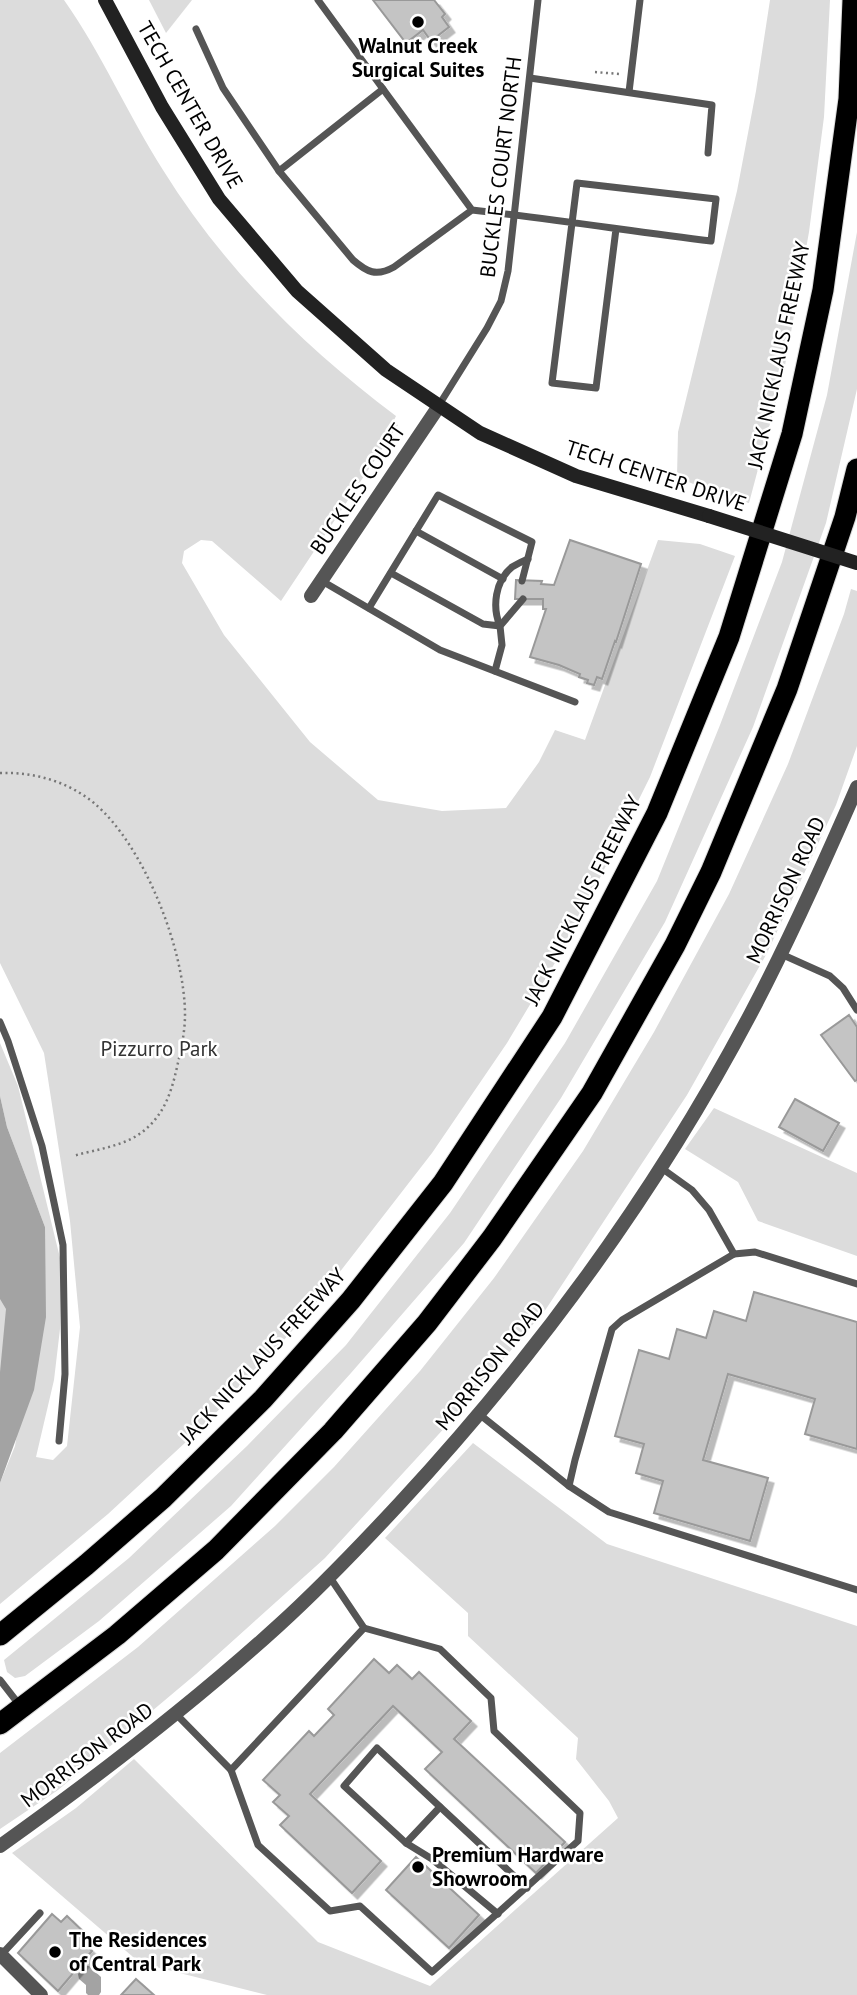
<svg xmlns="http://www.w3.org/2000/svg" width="857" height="1995" font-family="'PT Sans',sans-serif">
<defs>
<filter id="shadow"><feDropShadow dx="5.5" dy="5.5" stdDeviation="0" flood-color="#0004"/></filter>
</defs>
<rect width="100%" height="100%" fill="#fff"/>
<!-- green -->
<g fill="#dcdcdc">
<path d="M0,0h64c38,54 64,115 99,170 61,98 142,178 233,246l-3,6 5,3 -117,176 -69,-60 -11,-1 -17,11 -2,12 42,72 86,107 68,58 64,11 64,-3 33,-46 16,-32 30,10 73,-200 42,4 35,12 -85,221 -79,159 -64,107 -75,110 -124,160 -61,68 -47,48 -92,85 -108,90v-121l15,-37 30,-181v-38l-38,-100 -7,-31v-53l18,43 43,176 -1,67 -6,51 -18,77 17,3 14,-14 13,-119 -10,-106 -26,-168 -44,-90z"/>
<path d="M149,0h43l-26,33z"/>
<path d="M770,0h60l-6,117 -15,115 -25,139 -35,132 -30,-8 -42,-18 1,-45 59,-241 19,-100z"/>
<path d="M857,232v157l-31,134 -73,204 -88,195 -104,176 -97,145 -113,130 -120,133 -132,115 -74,55 -10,2 -8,-6 -3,-12 125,-102 118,-112 99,-101 104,-132 115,-170 92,-162 63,-156 62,-163 45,-167z"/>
<path d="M851,589l6,2v155l-21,59 -69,148 -80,142 -141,214 -97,114 -124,135 -129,116 -138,116 -58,39v-76l138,-106 137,-121 59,-59 86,-96 74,-93 89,-127 71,-119 75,-138 59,-130 56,-150z"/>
<path d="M714,1108l143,65v83l-99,-35 -20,-39 -53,-33z"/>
<path d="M0,1284l10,23 -10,77z"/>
<path d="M473,1443l134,101 250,82v369h-590l-127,-32 -128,-110 64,-45 58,-49 184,183 112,44 188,-168 -9,-17 -33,-42 2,-21 -110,-102v-23l-83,-75z"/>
</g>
<!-- water -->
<g fill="#a3a3a3">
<path d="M0,1096l7,31 38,100 1,90 -12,73 -34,93v-111l6,-63 -6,-10z"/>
<path d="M85,1966h4l12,11v15l-2,3h-11l-2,-2v-8l-7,-6 -1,-5z"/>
</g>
<!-- building -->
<g fill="#c4c4c4" stroke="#999" stroke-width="2" filter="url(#shadow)">
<path d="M373,0h61l11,14 -3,3 7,10 -18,14 -8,-11 -17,13z"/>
<path d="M570,540l71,24 -25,78 -1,-1 -13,38 -5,-2 -3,8 -7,-2 1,-3 -9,-3 1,-3 -21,-9 -29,-8 16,-48h-3v-10h-28l1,-19 26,1 -1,3 13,1z"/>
<path d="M849,1015l8,12v53l-2,1 -34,-46z"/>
<path d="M795,1099l44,24 -16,28 -44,-24z"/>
<path d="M754,1292l103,30v127l-52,-15 10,-35 -87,-25 -25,86 65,18 -18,63 -96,-28 9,-32 -27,-8 8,-29 -29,-8 24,-86 30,9 8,-30 29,9 8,-27 32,10z"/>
<path d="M374,1659l15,14 8,-8 15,14 7,-7 52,49 -17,18 111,103 -29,31 -111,-104 17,-17 -49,-46 -83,88 71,67 -29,32 -72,-68 9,-9 -16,-14 7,-7 -17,-15 46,-49 5,5 20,-21 -6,-6z"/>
<path d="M416,1857l63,58 -30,33 -63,-58z"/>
<path d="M52,1914l9,8 6,-6 22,21 -5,6 8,8 -34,40 -40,-38z"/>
<path d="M136,1979l18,16h-33z"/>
</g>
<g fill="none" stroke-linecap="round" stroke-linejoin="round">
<defs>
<g id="motorway">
<path d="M0,1635l86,-70 77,-67 100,-99 88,-99 92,-117 109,-166 105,-204 72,-176 63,-203 31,-144 26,-191 4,-99"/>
<path d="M0,1724l117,-89 99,-85 117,-119 94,-108 65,-85 100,-145 83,-148 36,-73 76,-183 58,-172 12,-48"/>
</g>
</defs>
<!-- motorway casing -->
<use href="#motorway" stroke="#dbdbdb" stroke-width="23"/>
<!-- path -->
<g stroke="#777" stroke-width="2.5" stroke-dasharray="2 3.5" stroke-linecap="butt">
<path d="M595,72l24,2"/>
<path d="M0,773c34,-1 67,8 94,30 50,42 91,147 91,212 0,17 -4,35 -8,52 -5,23 -12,45 -30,61 -19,18 -50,21 -74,28"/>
</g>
<!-- service -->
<g stroke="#555" stroke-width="7">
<path d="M318,0l65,89"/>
<path d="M196,29l27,59 56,83"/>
<path d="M530,78l182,27 -4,48"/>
<path d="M629,92l11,-92"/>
<path d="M472,210l-89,-121 -104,82 74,89c14,12 23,17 41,7l78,-57c79,9 159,21 239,31l5,-42 -139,-16 -25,200 44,5 20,-159"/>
<path d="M439,405l48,-77 14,-27 7,-30 30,-271"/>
<path d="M416,531l87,48"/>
<path d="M391,573l92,51 17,2c-8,-19 -5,-45 12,-59 5,-3 11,-6 16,-8"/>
<path d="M322,581l118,69 135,52"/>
<path d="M369,608l69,-113 94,47 -10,39"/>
<path d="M495,671l7,-26 -2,-19 23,-27"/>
<path d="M781,954l49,22 13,12 14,22"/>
<path d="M0,1022l8,19 34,105 21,99 2,129 -6,67"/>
<path d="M660,1167l32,23 17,20 25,44 21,-2 102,32"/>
<path d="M479,1414l90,72 6,-26 37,-131 10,-9 112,-66"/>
<path d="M569,1486l40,26 248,78"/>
<path d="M0,1680l21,27"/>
<path d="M176,1714l55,56 133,-142 -35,-52"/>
<path d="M231,1770l27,75 72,66 30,-5 72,66 146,-131 2,-28 -86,-82 -3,-33 -51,-49 -76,-21"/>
<path d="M406,1843l34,-36"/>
<path d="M498,1914l-66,-55 -26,-16 -62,-57 33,-38 150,140"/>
<path d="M1,1955l39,-42"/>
</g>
<!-- minor -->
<g stroke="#555" stroke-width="14">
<path d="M311,596l128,-190"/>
<path d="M0,1954l41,41"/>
</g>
<!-- tertiary -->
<path stroke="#555" stroke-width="14" d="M0,1846c97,-69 190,-140 278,-220 42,-38 83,-81 122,-123 137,-148 257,-312 351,-490 39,-74 73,-150 106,-226"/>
<!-- secondary -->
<path stroke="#222" stroke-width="14" d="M105,0l57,107 57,92 78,92 89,79 94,63 96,43 133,40"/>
<!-- motorway -->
<use href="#motorway" stroke="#000" stroke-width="21"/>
<!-- secondary-bridge -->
<path stroke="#222" stroke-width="14" d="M709,516l148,47"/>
</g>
<!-- markers -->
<g fill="#000" stroke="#fff" stroke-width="2.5">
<circle cx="418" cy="22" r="7"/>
<circle cx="418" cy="1867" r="7"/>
<circle cx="55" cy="1952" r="7"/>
</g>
<g text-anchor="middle" stroke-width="5" stroke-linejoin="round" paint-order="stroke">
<!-- poi labels -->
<g font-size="21" font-weight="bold" fill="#000" stroke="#fff" text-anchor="start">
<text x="418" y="53" text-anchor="middle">Walnut Creek<tspan x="418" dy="24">Surgical Suites</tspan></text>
<text x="432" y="1862">Premium Hardware<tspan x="432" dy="24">Showroom</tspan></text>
<text x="69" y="1947">The Residences<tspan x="69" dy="24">of Central Park</tspan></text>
</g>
<!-- street labels -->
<g font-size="21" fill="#000" stroke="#fff">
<text transform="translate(190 105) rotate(60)" y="7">TECH CENTER DRIVE</text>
<text transform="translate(501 167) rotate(-83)" y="7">BUCKLES COURT NORTH</text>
<text transform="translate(779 355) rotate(-78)" y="7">JACK NICKLAUS FREEWAY</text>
<text transform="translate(656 476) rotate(18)" y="7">TECH CENTER DRIVE</text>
<text transform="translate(358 489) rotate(-56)" y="7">BUCKLES COURT</text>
<text transform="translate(786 890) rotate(-65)" y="7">MORRISON ROAD</text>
<text transform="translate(583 900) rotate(-63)" y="7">JACK NICKLAUS FREEWAY</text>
<text transform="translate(263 1356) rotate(-47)" y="7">JACK NICKLAUS FREEWAY</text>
<text transform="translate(490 1366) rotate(-51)" y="7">MORRISON ROAD</text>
<text transform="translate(87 1755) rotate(-37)" y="7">MORRISON ROAD</text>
</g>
<!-- park labels -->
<g font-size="21" fill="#333" stroke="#fff">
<text x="159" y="1056">Pizzurro Park</text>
</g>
</g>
</svg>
